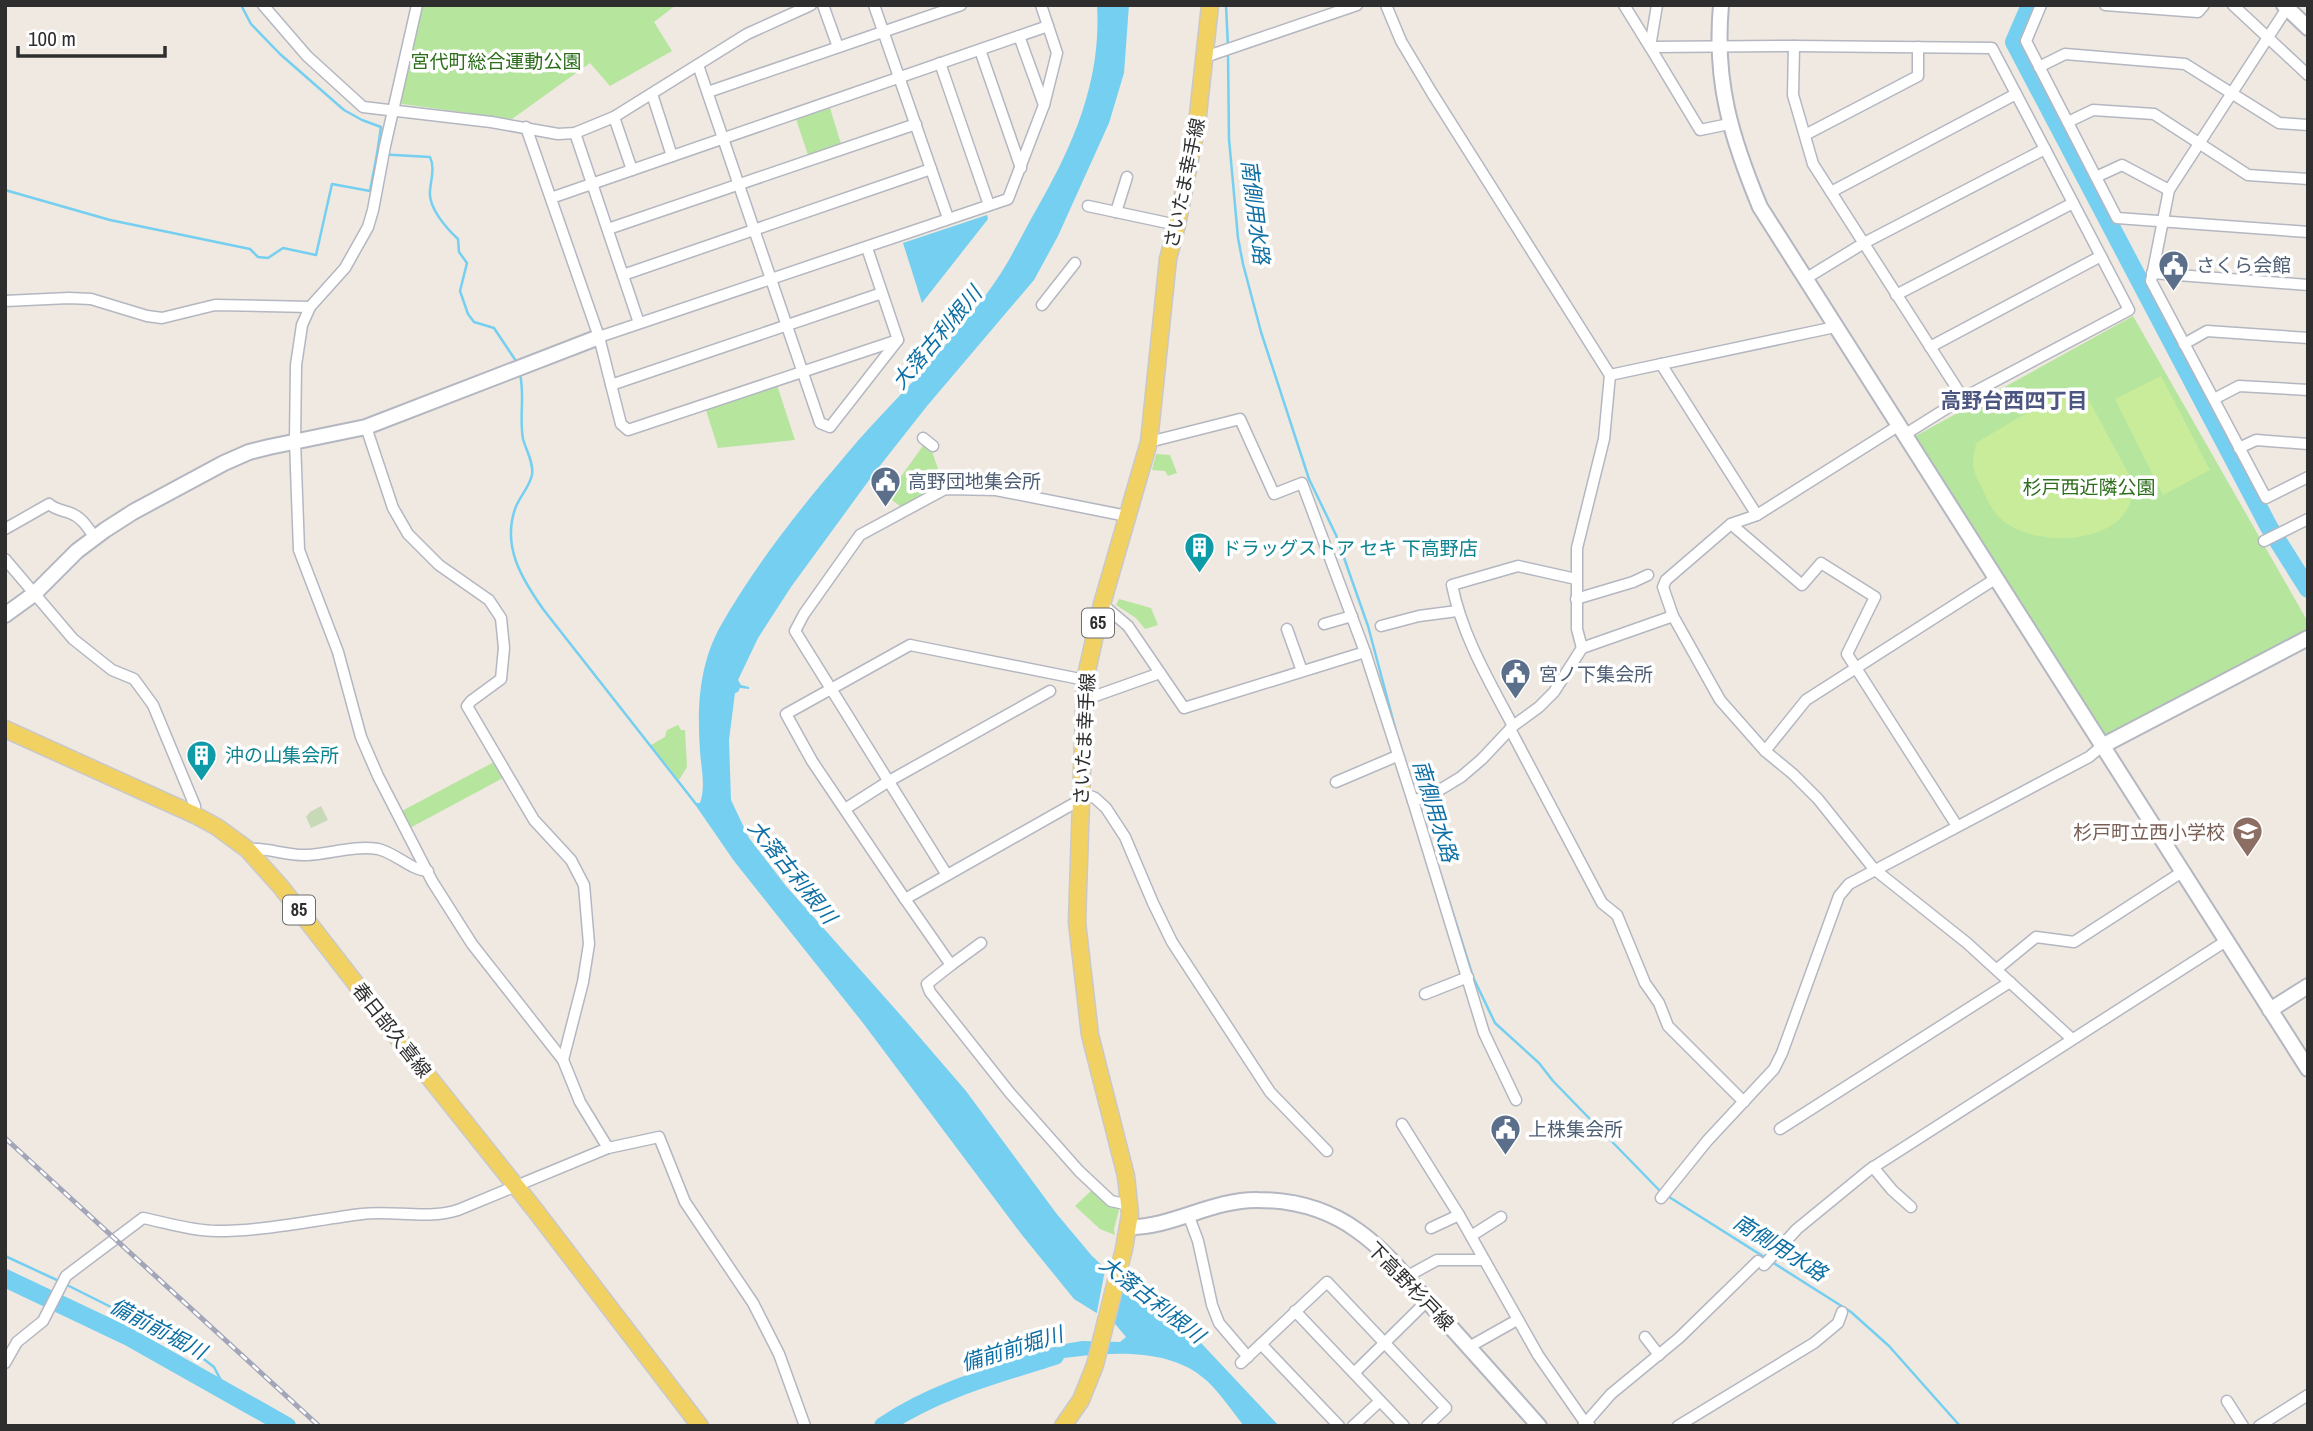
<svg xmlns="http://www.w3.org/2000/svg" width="2313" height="1431" font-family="'Archivo Narrow','Noto Sans JP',sans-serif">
<rect width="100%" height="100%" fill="#efe9e1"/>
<!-- green -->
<g fill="#b6e59e">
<path d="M422,5h254l-22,17 18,29 -62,35 -20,-23 -78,56 -110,-15 -1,-4z"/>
<path d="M830,108l12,39 -33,11 -13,-39z"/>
<path d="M2133,316l175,306v9l-204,109 -192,-302z"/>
<path d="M777,385l18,55 -77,8 -12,-38z"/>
<path d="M925,443l5,3 13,37 -42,24 -14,-11z"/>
<path d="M1156,454l14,1 7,18 -9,3 -3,-5 -13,-1z"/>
<path d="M1119,599l32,9 7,17 -13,4 -9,-11 -20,-13z"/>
<path d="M678,725l3,5h4l2,37 -8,13 -28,-35 14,-8 2,-7z"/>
<path d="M494,762l9,16 -95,51 -8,-17z"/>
<path d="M1092,1190l27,20 -5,19 1,6 -15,-6 -25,-23z"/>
</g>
<!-- cemetery -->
<path fill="#c8d9b8" d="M321,806l7,14 -17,8 -5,-11 4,-5z"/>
<!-- pitch -->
<g fill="#c9ec9a">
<path d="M2161,376l49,94 -47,25 -48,-96z"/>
<path d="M2067,389l19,6 45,83c0,5 2,12 1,17 -8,52 -102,54 -133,22 -7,-7 -12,-17 -16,-27 -4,-8 -9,-17 -10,-25 0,-7 2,-15 3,-22z"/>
</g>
<!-- water -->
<g fill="#75cff0">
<path d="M1097,5h32l-5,68 -15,50 -51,113 -24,44 -107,126 -52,66 -84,115 -33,51 -20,42 3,5 8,2v2l-9,-1 -2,4 -3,1 -6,47 2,60 18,38 37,48 118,133 62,72 90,122 36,43 58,54 38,21 14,13 77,82h-35c-12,-15 -24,-33 -38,-46 -43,-39 -120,-25 -172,-18l30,-18 18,-3 38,1 6,-5 -10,-12 -42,-26 -52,-64 -159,-212 -129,-162 -40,-58h6c6,-17 1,-35 0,-52 -3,-43 -1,-86 20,-124 35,-62 79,-117 125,-171 34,-41 73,-77 106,-118 16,-19 33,-39 46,-59 13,-19 23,-40 34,-60 39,-67 71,-134 66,-214z"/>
<path d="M987,215l1,4 -66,84 -19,-60z"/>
</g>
<!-- pier -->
<path fill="#efe9e1" d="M1106,1265l16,15 -11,46 -15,-9z"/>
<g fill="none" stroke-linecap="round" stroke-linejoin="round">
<!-- stream -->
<g stroke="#75cff0" stroke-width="2.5">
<path d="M241,5l10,19 29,30 64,56 18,10 19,7 -4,27 53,3c5,10 1,22 0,34 -2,16 16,37 28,48l1,13 8,11 -7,28 8,23 6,8 20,6 24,36"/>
<path d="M1226,5l2,42"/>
<path d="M1228,54l1,85 9,99 5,26 18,68 48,147 27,56 32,91 29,109"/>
<path d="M5,190l105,30 140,29 8,8 10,1 15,-10 33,7 16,-71 38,7 7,-37"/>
<path d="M520,374c5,22 -1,43 3,65 3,11 11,24 9,36 -3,13 -13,22 -17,34 -13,38 7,70 28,100l153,195"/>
<path d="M1445,888l28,89 22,46 44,40 14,18 108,111"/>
<path d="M1666,1195l185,117 38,34 71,80"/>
<path d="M5,1256l54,25"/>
<path d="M65,1284l118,59 31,24 14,27"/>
</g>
<!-- river -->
<g stroke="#75cff0" stroke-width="18">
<path d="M2030,5l-16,37 255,485 39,62"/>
<path d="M5,1278l122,58 160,90"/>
<path d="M883,1426c51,-35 114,-52 172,-70"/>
</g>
<defs>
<g id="street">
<path d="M263,5l44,51 56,51 128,15 67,12 17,-1 39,-16 133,-83 64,-29"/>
<path d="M417,5l-32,141 -12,64 -5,17 -23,41 -35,39 -8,18 -6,40 -1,76 4,109 39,102 23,85 17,39 54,105 40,63 91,116 17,42 28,46"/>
<path d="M823,5l15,42"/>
<path d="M874,5l74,213"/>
<path d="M1386,5l15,36 31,52 178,282 225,-48"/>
<path d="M1624,5l26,42 144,-1 -1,49 20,69 150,234"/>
<path d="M1657,5l-7,42 50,83 29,-6"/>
<path d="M2041,5l-15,36 91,177 191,14"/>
<path d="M2105,5l93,7 6,-7"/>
<path d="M2233,5l75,70"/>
<path d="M2289,5l-120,185 -18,91 115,217 42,-21"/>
<path d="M1019,36l25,69"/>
<path d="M1794,46l198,2 53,101 -181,94 -59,36"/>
<path d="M980,50l41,118"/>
<path d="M1205,57l152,-52"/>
<path d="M940,63l49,142"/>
<path d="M698,65l122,358 10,4 68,-87"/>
<path d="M2039,67l26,-13 120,10 94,59 29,2"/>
<path d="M708,92l253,-87"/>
<path d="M652,94l20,62"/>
<path d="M614,117l18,53"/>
<path d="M2068,122l25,-12 61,4 94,61 60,4"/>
<path d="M526,127l73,210 22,87 7,6 270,-90 -31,-92"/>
<path d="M575,133l64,190"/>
<path d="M1805,135l113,-59v-29"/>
<path d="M2096,177l26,-12 47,25"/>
<path d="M1831,192l185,-98"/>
<path d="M551,198l497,-172"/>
<path d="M1088,206l89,19"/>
<path d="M1116,212l11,-35"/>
<path d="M608,229l308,-105"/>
<path d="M2152,273l156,12"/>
<path d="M623,275l308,-106"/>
<path d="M1896,295l177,-92"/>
<path d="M5,301l64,-3 22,1 56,17 15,2 53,-13 95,2"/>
<path d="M1042,305l33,-42"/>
<path d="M599,337l409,-138 36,-94 13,-52 -16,-48"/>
<path d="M2184,344l23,-13 101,7"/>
<path d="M1930,347l171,-91"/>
<path d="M1661,364l96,151"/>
<path d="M611,385l271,-92"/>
<path d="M2214,399l25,-13 69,4"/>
<path d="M366,427l27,81 15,26 31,31 50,35 12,18 3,30 -3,31 -30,22 -4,5 67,114 37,40 13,25 5,59 -6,38 -20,78"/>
<path d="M1904,435l59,-37 166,-88 -84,-161"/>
<path d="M923,438l10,8"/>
<path d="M1149,442l91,-23 34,75 28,-11 63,169"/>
<path d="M2239,448l17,-8 52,4"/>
<path d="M1731,524l71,61 19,-22 54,34 -28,57 110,172"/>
<path d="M5,529l44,-25c7,6 13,6 21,9 12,4 18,15 25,25"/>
<path d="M2264,541l44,-22"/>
<path d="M5,559l68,80 39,31 22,9 19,26 42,101v9"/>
<path d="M1576,599l57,-17 15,-7"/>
<path d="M1102,604l26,22 56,82 181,-56 48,149 20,-7 28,-17 21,-18 31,-33 26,-19 15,-15 28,-44 91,-32 47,84 45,51 28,23 25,25 56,70 93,74 105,96"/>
<path d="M1673,616l-10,-29 3,-7 65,-56 26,-9 141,-89"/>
<path d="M1324,624l28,-8"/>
<path d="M1381,626l38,-10 38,-5"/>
<path d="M1287,629l15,42"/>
<path d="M1582,648l-5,-19v-81l27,-109 6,-64"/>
<path d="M1084,700l76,-27"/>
<path d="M1513,726c-24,-45 -51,-91 -61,-141l66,-19 58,13"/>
<path d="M1510,729l92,174 15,12 28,68 14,20 9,23 76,76"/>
<path d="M1765,751l41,-51 189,-121"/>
<path d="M1336,782l61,-26"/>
<path d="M1080,792l15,6 11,10 19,29 28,66 19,39 98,150 57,59"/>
<path d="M1080,800l-175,99 -93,-138 -26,-47 124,-69 175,35"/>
<path d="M1413,801l71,232 32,67"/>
<path d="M845,809l44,-28 161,-90"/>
<path d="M247,849c20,-2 39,7 60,6 23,-1 47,-10 71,-6 18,4 32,21 50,22"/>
<path d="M947,875l-152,-244 9,-17 56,-79 85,-46 51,1 131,26"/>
<path d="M905,899l46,66 -24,19 3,8 80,101 69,78 32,30 18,4"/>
<path d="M951,965l30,-22"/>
<path d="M1997,969l39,-32 38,5 108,-70"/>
<path d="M1425,994l43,-17"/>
<path d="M1402,1124l57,91 79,140 48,69 4,2"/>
<path d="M1780,1129l230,-147"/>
<path d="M1873,1167l19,23 19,17"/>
<path d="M1661,1198l46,-57 67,-72 8,-16 57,-157 10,-12 240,-127 13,-11"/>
<path d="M1188,1214l10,27 14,64 7,18 29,34"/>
<path d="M1431,1228l28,-13"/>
<path d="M1471,1236l30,-19"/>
<path d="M1764,1265l33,-36 72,-59 357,-229"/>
<path d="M1406,1277l31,-17h47"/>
<path d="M1295,1311l109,115"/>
<path d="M1645,1337l14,18"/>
<path d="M1261,1344l78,82"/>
<path d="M1469,1347l48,-27"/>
<path d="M5,1363l12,-21 26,-21 23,-45 77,-58c25,5 49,13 74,13 48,0 97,-11 145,-17 32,-4 64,6 96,-4l150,-62 51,-11 26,65 68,101 26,51 26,72"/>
<path d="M1241,1363l86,-81 119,126 -19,18"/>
<path d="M1354,1373l73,-72"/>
<path d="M2227,1401l16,25"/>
<path d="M1353,1426l27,-25"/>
<path d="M1583,1426l28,-32 68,-56 79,-77"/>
<path d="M1678,1426l136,-83 24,-20 4,-11"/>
<path d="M2259,1426l49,-31"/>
</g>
<g id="secondary">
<path d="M1721,5c-7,77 10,132 39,202l548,862"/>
<path d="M2284,5l24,23"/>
<path d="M5,615l29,-21 43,-43 28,-21 28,-18 91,-49 25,-11 20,-5 97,-20 233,-90"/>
<path d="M2102,746l206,-108"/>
<path d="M2270,1010l38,-24"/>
<path d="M1129,1227c42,1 84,-28 129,-27 36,0 71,10 100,31 27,19 49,47 71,72 37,41 74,82 110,123"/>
</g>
<g id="primary">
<path d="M5,729l190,86 22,12 30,22 34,38 120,155 134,168 165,216"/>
<path d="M1063,1426l18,-26 14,-35 29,-116 6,-35 -4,-38 -36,-141 -13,-113 8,-242 17,-76 47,-162 19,-183 9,-34 20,-101 13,-119"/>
</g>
</defs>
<!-- street casing -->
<use href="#street" stroke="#b4b7c1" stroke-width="13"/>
<!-- secondary casing -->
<use href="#secondary" stroke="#b4b7c1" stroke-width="18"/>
<!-- primary casing -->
<use href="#primary" stroke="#c9c9c9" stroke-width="19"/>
<!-- street -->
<use href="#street" stroke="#fff" stroke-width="10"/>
<!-- secondary -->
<use href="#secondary" stroke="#fff" stroke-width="14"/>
<!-- primary -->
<use href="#primary" stroke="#f2d163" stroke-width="16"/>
<defs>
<path id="rail" d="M5,1138l314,288"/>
</defs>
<!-- rail casing -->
<use href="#rail" stroke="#a3a6b8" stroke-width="5"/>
<!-- rail -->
<use href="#rail" stroke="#fff" stroke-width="2.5" stroke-dasharray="8" stroke-linecap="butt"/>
</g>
<!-- icons -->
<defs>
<symbol id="civic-pin" viewBox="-11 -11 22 30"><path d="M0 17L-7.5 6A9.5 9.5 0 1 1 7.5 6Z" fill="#5c6f8a" stroke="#fff"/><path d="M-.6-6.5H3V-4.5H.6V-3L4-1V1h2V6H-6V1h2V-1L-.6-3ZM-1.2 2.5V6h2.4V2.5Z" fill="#fff"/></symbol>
<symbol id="building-pin" viewBox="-11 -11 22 30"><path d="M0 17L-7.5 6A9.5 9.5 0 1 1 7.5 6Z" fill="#0f9aa8" stroke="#fff"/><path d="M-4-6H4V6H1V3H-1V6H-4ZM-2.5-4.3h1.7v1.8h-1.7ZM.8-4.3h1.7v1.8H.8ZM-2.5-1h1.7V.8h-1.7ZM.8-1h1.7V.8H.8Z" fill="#fff"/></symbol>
<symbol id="school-pin" viewBox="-11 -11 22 30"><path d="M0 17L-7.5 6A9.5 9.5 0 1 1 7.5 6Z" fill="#8d6e63" stroke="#fff"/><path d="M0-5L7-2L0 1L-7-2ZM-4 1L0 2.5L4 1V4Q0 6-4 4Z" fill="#fff"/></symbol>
</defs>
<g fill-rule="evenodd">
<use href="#civic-pin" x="2156" y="248" width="35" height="47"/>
<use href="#civic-pin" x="868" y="464" width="35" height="47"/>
<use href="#building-pin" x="1182" y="530" width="35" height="47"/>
<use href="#civic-pin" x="1498" y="656" width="35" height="47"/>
<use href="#building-pin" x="184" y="738" width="35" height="47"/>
<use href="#school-pin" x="2230" y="814" width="35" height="47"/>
<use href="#civic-pin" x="1488" y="1112" width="35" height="47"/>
</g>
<g text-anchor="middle" stroke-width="7" stroke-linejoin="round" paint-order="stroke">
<!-- shield labels -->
<g fill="#fff" stroke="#6d6d6d" stroke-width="2">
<rect x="1082" y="608.5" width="32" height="29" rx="5"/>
<rect x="283" y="895.5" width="32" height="29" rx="5"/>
</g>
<g font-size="18" font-weight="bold" fill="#2e2e2e">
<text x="1098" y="629">65</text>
<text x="299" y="916">85</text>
</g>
<!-- park labels -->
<g font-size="19" fill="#2c6e1b" stroke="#fff">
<text x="496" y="68">宮代町総合運動公園</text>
<text x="2089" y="494">杉戸西近隣公園</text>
</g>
<!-- street labels -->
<g font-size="19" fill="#2e2e2e" stroke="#fff">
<text transform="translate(1184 183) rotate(-78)" y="7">さいたま幸手線</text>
<text transform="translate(1084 739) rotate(-87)" y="7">さいたま幸手線</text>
<text transform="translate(392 1030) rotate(52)" y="7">春日部久喜線</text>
<text transform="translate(1411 1286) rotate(46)" y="7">下高野杉戸線</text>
</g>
<!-- service labels -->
<g font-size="19" fill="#4e5e75" stroke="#fff" text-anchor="start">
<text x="2196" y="272">さくら会館</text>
<text x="908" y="488">高野団地集会所</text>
<text x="1539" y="681">宮ノ下集会所</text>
<text x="1528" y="1136">上株集会所</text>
</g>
<!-- culture labels -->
<g font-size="19" fill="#0d838f" stroke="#fff" text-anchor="start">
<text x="1222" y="555">ドラッグストア セキ 下高野店</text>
<text x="225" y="762">沖の山集会所</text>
</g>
<!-- education labels -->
<g font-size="19" fill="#785e54" stroke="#fff" text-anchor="end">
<text x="2225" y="839">杉戸町立西小学校</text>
</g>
<!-- water labels -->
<g font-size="21" font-style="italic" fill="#0d6fa3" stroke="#fff">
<text transform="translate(1255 212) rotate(83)" y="7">南側用水路</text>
<text transform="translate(937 338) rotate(-50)" y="7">大落古利根川</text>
<text transform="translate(1435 811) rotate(73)" y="7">南側用水路</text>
<text transform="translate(792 872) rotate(51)" y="7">大落古利根川</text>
<text transform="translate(1780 1248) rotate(32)" y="7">南側用水路</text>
<text transform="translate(1152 1300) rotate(38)" y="7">大落古利根川</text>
<text transform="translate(158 1329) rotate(28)" y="7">備前前堀川</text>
<text transform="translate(1012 1349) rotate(-17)" y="7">備前前堀川</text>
</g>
<!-- neighbourhood labels -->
<g font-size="21" font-weight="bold" fill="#4d5680" stroke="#fff">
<text x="2014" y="408">高野台西四丁目</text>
</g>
</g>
<!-- border -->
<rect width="2313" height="1431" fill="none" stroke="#2e2e2e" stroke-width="14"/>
<!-- scale -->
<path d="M18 46v10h147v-10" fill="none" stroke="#2e2e2e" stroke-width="3.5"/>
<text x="28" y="46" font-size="21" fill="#2e2e2e" stroke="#ffffff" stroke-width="5" paint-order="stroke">100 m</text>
</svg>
